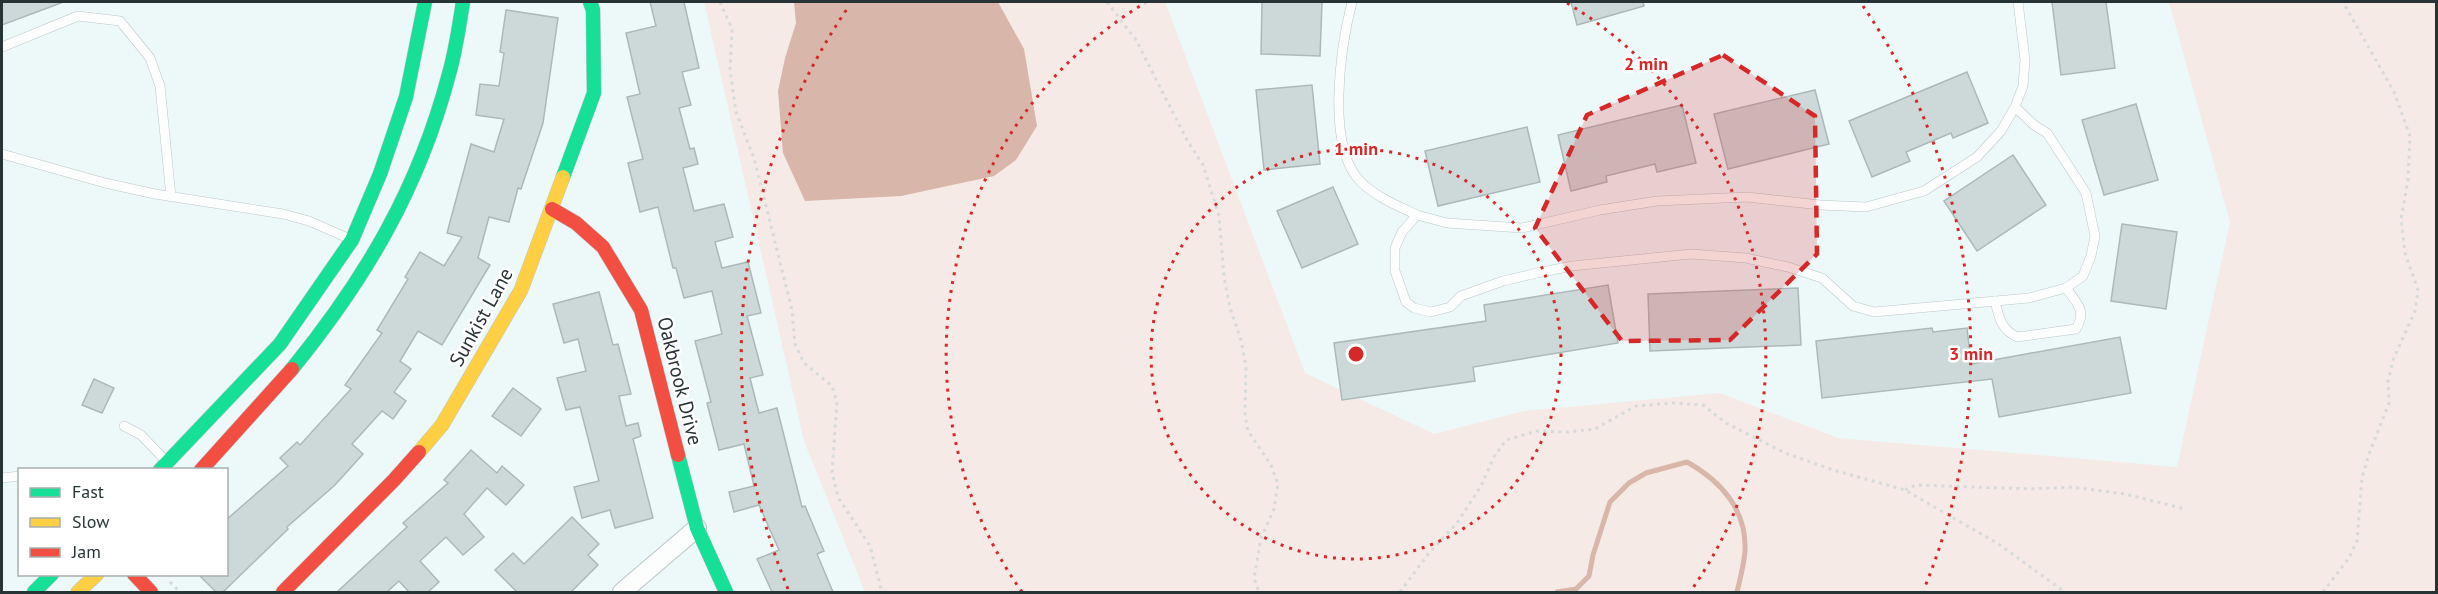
<svg xmlns="http://www.w3.org/2000/svg" width="2438" height="594" font-family="'PT Sans',sans-serif">
<rect width="100%" height="100%" fill="#edf8f9"/>
<!-- green -->
<path fill="#f5eae5" d="M704,2h461l140,371 129,61 90,-23 196,-18 118,45 339,29 53,-245 -61,-220h267v590h-1571l-61,-151z"/>
<!-- water -->
<path fill="#d9b6aa" d="M794,2h204l26,47 13,77 -21,34 -22,16 -93,20 -96,5 -22,-48 -5,-62 7,-33 11,-35z"/>
<g fill="none" stroke-linecap="round" stroke-linejoin="round">
<!-- stream -->
<path stroke="#d9b6aa" stroke-width="5" d="M1557,592l19,-3 13,-13 4,-21 17,-53 19,-19 17,-10 41,-11c34,19 60,48 58,89 -1,14 -5,28 -8,41"/>
</g>
<!-- building -->
<g fill="#cdd8d9" stroke="#adb8b9" stroke-width="1.5">
<path d="M2,2h59v1l-59,22z"/>
<path d="M650,2h34l15,66 -17,4 9,33 -12,3 11,41 4,-1 4,16 -15,4 11,43 30,-7 9,33 -18,5 7,26 26,-6 13,51 -14,3 16,59 -13,3 9,35 18,-5 25,99 3,-1 19,45 -7,3 16,38h-61l-15,-33 22,-9 -20,-45 -25,7 -5,-20 25,-6 -10,-42 -25,6 -12,-47 4,-1 -16,-61 27,-7 -10,-43 -28,7 -8,-30h-3l-15,-61 -18,5 -12,-49 15,-4 -16,-62 13,-3 -14,-61 30,-7z"/>
<path d="M1262,2h60l-2,54 -59,-2z"/>
<path d="M1571,2h72l1,4 -67,19z"/>
<path d="M2052,2h54l9,66 -54,7z"/>
<path d="M506,10l52,8 -15,105 -22,66 -3,-1 -9,34 -20,-5 -11,41 12,7 -48,80 -24,-14 -18,30 11,8 -17,23 12,9 -13,18 -11,-8 -30,33 11,10 -28,31 -48,42 1,2 -65,63h-7l-18,-18h28v-54l62,-54 -8,-8 17,-16 3,3 51,-56 -6,-4 37,-52 -5,-3 31,-51 -3,-2 15,-25 24,14 18,-29 -15,-4 24,-89 23,8 10,-33 -28,-4 4,-31 19,2 5,-33 -4,-1z"/>
<path d="M1967,72l21,51 -35,15 -2,-5 -45,19 4,9 -38,16 -23,-56z"/>
<path d="M1312,85l8,79 -56,6 -8,-80z"/>
<path d="M1815,90l14,54 -101,25 -14,-55z"/>
<path d="M2136,104l22,76 -54,15 -22,-75z"/>
<path d="M1682,105l14,58 -39,9 -2,-8 -49,12 1,6 -36,9 -13,-56z"/>
<path d="M1527,127l13,55 -102,24 -13,-55z"/>
<path d="M2013,155l33,50 -69,46 -33,-50z"/>
<path d="M1333,187l25,57 -56,24 -25,-57z"/>
<path d="M2122,224l55,8 -11,77 -55,-8z"/>
<path d="M1608,285l10,58 -145,24 2,14 -133,19 -8,-57 152,-22 -2,-16z"/>
<path d="M1798,288l3,57 -151,6 -2,-57z"/>
<path d="M599,292l14,53 5,-1 13,50 -12,2 7,30 12,-3 3,13 -8,3 20,79 -38,10 -5,-18 -28,8 -8,-31 25,-6 -19,-74 -14,3 -9,-32 29,-7 -8,-32 -14,4 -11,-39z"/>
<path d="M1932,328l1,4 34,-4 4,36 149,-27 11,56 -132,24 -7,-38 -170,19 -6,-57z"/>
<path d="M94,379l20,9 -12,25 -20,-8z"/>
<path d="M513,388l28,21 -20,27 -29,-20z"/>
<path d="M471,450l26,23 5,-7 22,19 -18,20 -19,-17 -23,26 20,23 -21,18 -17,-18 -26,24 19,21 -11,10h-19l-10,-11 -12,11h-50l70,-65 -4,-4 45,-40 -4,-3z"/>
<path d="M572,517l27,27 -11,11 10,10 -27,27h-54l-22,-22 18,-17 11,11z"/>
</g>
<g fill="none" stroke-linecap="round" stroke-linejoin="round">
<defs>
<g id="lane">
<path d="M1352,2c-11,43 -27,145 9,180 15,15 37,24 56,33"/>
<path d="M2,47l76,-31 42,5 30,37 10,28 11,111"/>
<path d="M2015,107l19,18 13,8 39,60 9,43 -4,20 -8,20 -17,12 -37,10 -155,14 -21,-6 -31,-28 -34,-11 -42,-9 -55,-4 -119,12 -35,7 -34,8 -42,15 -11,11 -19,5 -17,-4 -8,-6 -11,-31v-23l7,-16 15,-17 30,8 75,5 78,-18 57,-9 90,-4 73,8 46,2 58,-16 53,-34 24,-26 14,-24 8,-21 2,-26 -7,-58"/>
<path d="M2,154l103,29 50,11 128,20 26,7 41,18"/>
<path d="M1995,301c4,17 6,28 22,36l59,-8c11,-18 1,-26 -10,-41"/>
<path d="M124,426l17,9 24,25"/>
<path d="M2,478l18,-2"/>
</g>
<path id="street" d="M622,592l75,-64"/>
<g id="fast">
<path d="M563,177l31,-84 -1,-83 -3,-8"/>
<path d="M292,369c74,-91 127,-181 157,-295 7,-24 10,-48 14,-72"/>
<path d="M678,455l19,73 29,64"/>
<path d="M160,470l120,-126 72,-104 28,-66 26,-77 19,-95"/>
<path d="M34,592l18,-18"/>
</g>
<g id="slow">
<path d="M419,452l23,-27 79,-135 42,-113"/>
<path d="M78,592l19,-18"/>
</g>
<g id="jam">
<path d="M552,209l24,14 27,24 38,63 37,145"/>
<path d="M201,470l91,-101"/>
<path d="M134,574l17,18"/>
<path d="M283,592l111,-112 25,-28"/>
</g>
</defs>
<!-- lane casing -->
<use href="#lane" stroke="#bcc7c8" stroke-width="10"/>
<!-- street casing -->
<use href="#street" stroke="#bcc7c8" stroke-width="20"/>
<!-- fast casing -->
<use href="#fast" stroke="#bcc7c8" stroke-width="15"/>
<!-- slow casing -->
<use href="#slow" stroke="#bcc7c8" stroke-width="15"/>
<!-- jam casing -->
<use href="#jam" stroke="#bcc7c8" stroke-width="15"/>
<!-- path -->
<g stroke="#d7dadb" stroke-width="3" stroke-dasharray="3 4.5" stroke-linecap="butt">
<path d="M720,2l12,27 -2,41 6,42 18,46 38,152 3,34 9,19 28,23 5,16 -5,70 6,25 32,49 12,46"/>
<path d="M1107,2l29,38 51,100 16,25 16,51 5,61 6,31 11,32 5,27 -1,47 3,17 23,34 7,19 -4,25 -13,29 -7,40 5,14"/>
<path d="M1905,490l11,-5 115,4 41,-2 53,7 60,15"/>
<path d="M170,582l10,10"/>
<path d="M1400,592l29,-39 28,-30 24,-37 13,-29 12,-17 31,-9 31,1 27,-3 41,-23 38,-3 29,2 23,18 59,30 48,17 72,20 92,53 68,49"/>
<path d="M2323,592l26,-34 8,-17 5,-63 7,-24 20,-51 -1,-21 5,-22 22,-49 3,-21 -13,-37 -4,-34 7,-39 2,-44 -16,-44 -51,-90"/>
</g>
<!-- lane -->
<use href="#lane" stroke="#fcfefe" stroke-width="9"/>
<!-- street -->
<use href="#street" stroke="#fcfefe" stroke-width="18"/>
<!-- fast -->
<use href="#fast" stroke="#16e098" stroke-width="14"/>
<!-- slow -->
<use href="#slow" stroke="#ffcf43" stroke-width="14"/>
<!-- jam -->
<use href="#jam" stroke="#f24e42" stroke-width="14"/>
</g>
<!-- marked area -->
<path fill="#d62828" fill-opacity="0.2" stroke="#d62828" stroke-width="4.5" stroke-dasharray="12 8" stroke-linejoin="round" d="M1723,55l92,61 2,138 -87,86 -108,1 -87,-113 52,-113z"/>
<!-- distance rings -->
<g fill="none" stroke="#d62828" stroke-width="3" stroke-dasharray="3 6">
<circle cx="1356" cy="354" r="205"/>
<path d="M1022 592A410 410 0 0 1 1145 3M1567 3A410 410 0 0 1 1690 592"/>
<path d="M788 589A615 615 0 0 1 849 6M1863 6A615 615 0 0 1 1924 589"/>
</g>
<g text-anchor="middle" stroke-width="5" stroke-linejoin="round" paint-order="stroke">
<!-- street labels -->
<g font-size="20" fill="#263435" stroke="#fff">
<text transform="translate(481 317) rotate(-61)" y="7">Sunkist Lane</text>
<text transform="translate(680 381) rotate(76)" y="7">Oakbrook Drive</text>
</g>
</g>
<circle cx="1356" cy="354" r="9" fill="#d62828" stroke="#fff" stroke-width="3"/>
<g font-size="18" text-anchor="middle" font-weight="bold" fill="#d62828" stroke="#fff" stroke-width="5" stroke-linejoin="round" paint-order="stroke">
<text x="1646" y="70">2 min</text>
<text x="1356" y="155">1 min</text>
<text x="1971" y="360">3 min</text>
</g>
<!-- border -->
<rect width="2438" height="594" fill="none" stroke="#263435" stroke-width="6"/>
<!-- legend -->
<rect x="18" y="468" width="210" height="108" fill="#ffffff" stroke="#a8aeae" stroke-width="1.5"/>
<rect x="30" y="488" width="30" height="9" fill="#16e098" stroke="#a8aeae" stroke-width="1.5"/>
<text x="72" y="498" font-size="18" fill="#263435">Fast</text>
<rect x="30" y="518" width="30" height="9" fill="#ffcf43" stroke="#a8aeae" stroke-width="1.5"/>
<text x="72" y="528" font-size="18" fill="#263435">Slow</text>
<rect x="30" y="548" width="30" height="9" fill="#f24e42" stroke="#a8aeae" stroke-width="1.5"/>
<text x="72" y="558" font-size="18" fill="#263435">Jam</text>
</svg>
